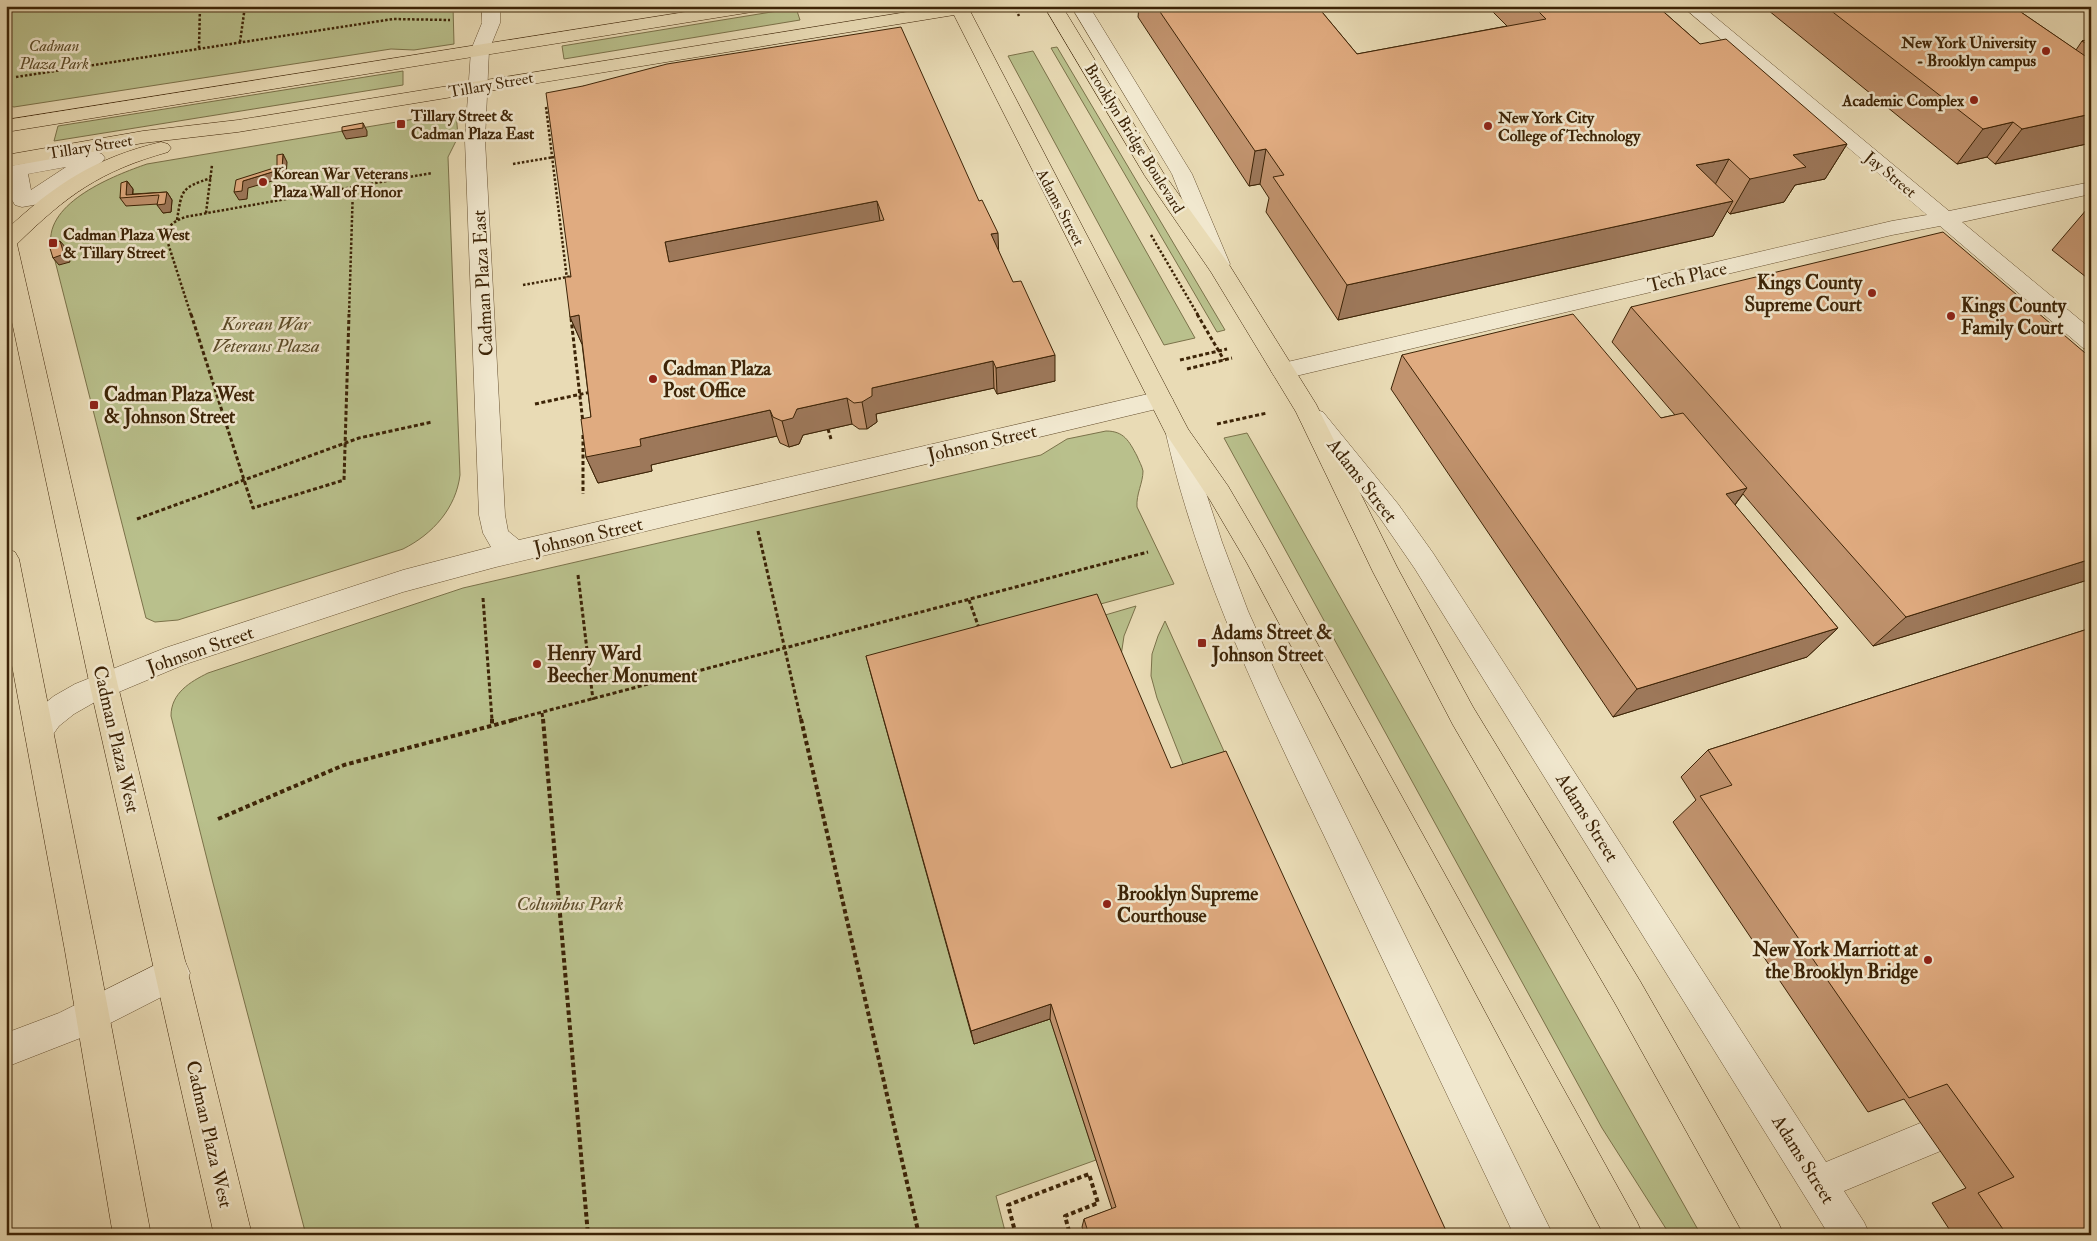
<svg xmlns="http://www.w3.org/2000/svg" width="2097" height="1241" font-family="'IM FELL Double Pica',serif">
<rect width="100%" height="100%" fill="#e9dbb5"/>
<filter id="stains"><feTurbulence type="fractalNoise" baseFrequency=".004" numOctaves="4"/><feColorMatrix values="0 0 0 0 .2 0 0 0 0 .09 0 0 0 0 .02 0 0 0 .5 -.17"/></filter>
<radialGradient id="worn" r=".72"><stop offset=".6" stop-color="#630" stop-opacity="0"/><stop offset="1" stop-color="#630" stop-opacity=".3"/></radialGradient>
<!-- green -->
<g fill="#b9c08c" stroke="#7b724a">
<path d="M6,6h447l1,38 -40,6 -23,-1 -377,58 -8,-2z"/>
<path d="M796,8l4,12 -236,39 -2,-13z"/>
<path d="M1057,47l168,283 -8,2 -166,-284z"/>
<path d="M1033,51l162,287 -31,7 -156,-289z"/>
<path d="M403,71v14l-349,56 4,-15z"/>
<path d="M456,112l2,25 -10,20 12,318c-4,33 -27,59 -57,74l-225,71 -23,2 -9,-4 -95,-373c-6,-43 64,-70 96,-81z"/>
<path d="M1106,431c18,0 23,10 31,25 2,5 5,10 6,15 0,12 -7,23 -6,36l37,77 -224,61 24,399 76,-25 46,141 -100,36 10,39h-700l-93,-352 -42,-167c0,-23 19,-34 37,-43l255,-85 578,-133 26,-16z"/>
<path d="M1247,433l40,70 414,732h-31l-68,-107 -378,-690z"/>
<path d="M1136,606l-12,30 -3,20 -26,-38z"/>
<path d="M1165,621l67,148 -42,13 -33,-84 -6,-22 1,-22 6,-18z"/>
</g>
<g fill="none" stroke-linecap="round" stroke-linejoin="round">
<defs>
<g id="minor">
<path d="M482,6h18v17l-11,27 -4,90 20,375 3,16 11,9 642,-149 8,3 4,6 -4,6 -673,161 -93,25 -220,73 -88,37 -21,12 -15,12 -10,14 -10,4 -10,-4 -5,-9 15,-23 15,-12 21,-12 90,-36 238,-78 88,-23 -8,-14 -4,-18 -14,-375 6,-90 11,-27z"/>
<path d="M1071,6h18l103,168 38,90 -3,5 -8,2 -8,-2 -3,-5 -36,-90z"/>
<path d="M1682,6h20l247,205 142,-29v12l-129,28 129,107v21l-8,-2 -143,-122 -48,9 -609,144 -8,-2 -4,-6 4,-6 8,-2 609,-142 35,-6z"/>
<path d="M91,150l11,4 3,4 -3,4 -48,30 -15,12 -17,3 -7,-2 -3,-5 -5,-30 3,-4zM66,167l-35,23 -3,-16z"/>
<path d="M1314,409l9,3 75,92 35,49 393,609 104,-43 13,5 5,13 -5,13 -99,41 20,31 6,13h-41l-414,-666 -35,-51 -75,-94 -3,-6 3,-6z"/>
<path d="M1178,425l9,3 3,6 9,37 23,71 26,69 31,69 274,555h-39c-62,-130 -124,-259 -185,-389 -64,-134 -130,-267 -163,-412l3,-6z"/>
<path d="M173,956l12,5 5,12 -5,12 -102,52 -77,30v-34l53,-20z"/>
</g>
<g id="major">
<path d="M723,6h44l-3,4 -6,1 -752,121v-12z"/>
<path d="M944,6h23l2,3 219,420 40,57 37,63 372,673 6,13h-39l-357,-672 -37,-63 -44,-66 -212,-419 -716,117 -95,11 -137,24v-12l137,-24 95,-11z"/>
<path d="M1044,6h18l102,168 64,89 88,141 81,163 76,140 167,274 138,241 6,13h-40l-128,-230 -163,-280 -80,-153 -77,-160 -85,-140 -66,-96z"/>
<path d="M161,142l7,2 3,4 -3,4c-68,19 -101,43 -151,92l101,442 134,549h-38l-124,-549 -84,-392v-64c49,-46 89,-72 155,-88z"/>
<path d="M6,548l9,4 4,7 78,392 54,284h-38l-48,-284 -59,-318z"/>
</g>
<path id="highway" d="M950,6h34l-3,4 -21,4 -6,-1z"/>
</defs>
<!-- minor casing -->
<use href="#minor" stroke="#685232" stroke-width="1"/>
<!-- major casing -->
<use href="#major" stroke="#3d2407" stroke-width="1"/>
<!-- highway casing -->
<use href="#highway" stroke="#3d2407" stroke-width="1"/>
<!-- path-far2 -->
<g stroke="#3d2407" stroke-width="2.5" stroke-dasharray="2.5 2" stroke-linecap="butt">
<path d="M1014,6l5,10"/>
<path d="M240,42l5,-36"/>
<path d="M199,48l1,-42"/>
<path d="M16,77l377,-58 57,1"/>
<path d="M546,107l21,172"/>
<path d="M513,164l41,-7"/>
<path d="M353,187l79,-14"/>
<path d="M206,213l6,-48"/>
<path d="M177,220c5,-31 4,-32 34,-42"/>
<path d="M1151,235l47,80"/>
<path d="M523,285l50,-9"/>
<path d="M191,315l-25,-78c1,-12 9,-16 19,-20l168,-30 -4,128"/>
</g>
<!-- path-far1 -->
<g stroke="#3d2407" stroke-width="3" stroke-dasharray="4 2.5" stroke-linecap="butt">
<path d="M191,314l62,194 91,-28 5,-166"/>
<path d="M1197,314l27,46"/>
<path d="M571,318l12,105"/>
<path d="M1180,360l47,-11"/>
<path d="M1187,369l45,-11"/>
<path d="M535,404l56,-12"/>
<path d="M1217,424l50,-11"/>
<path d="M828,429l3,10"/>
<path d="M583,435v59"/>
<path d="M137,519l222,-81 73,-16"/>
<path d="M758,531l43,189"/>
<path d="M578,575l15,125"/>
<path d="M483,598l9,122"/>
<path d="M969,600l10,28"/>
<path d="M542,713l1,7"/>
<path d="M512,720l636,-168"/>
</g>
<!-- path -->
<g stroke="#3d2407" stroke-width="4" stroke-dasharray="4.5 3" stroke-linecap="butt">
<path d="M492,719v7"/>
<path d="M543,719l45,516"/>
<path d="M801,719l118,516"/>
<path d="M218,819l126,-54 173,-46"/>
<path d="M1016,1235l-8,-30 81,-31 9,29 -33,13 5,19"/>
</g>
<!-- minor -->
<use href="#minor" fill="#f1e8cf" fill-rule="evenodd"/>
<!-- major -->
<use href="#major" fill="#e9dbb5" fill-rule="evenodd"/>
<!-- highway -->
<use href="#highway" fill="#e9dbb5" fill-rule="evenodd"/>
</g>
<!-- wall -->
<g fill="#c1936e" stroke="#3d2407">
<path d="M1139,6h178l40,48 150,-28 -20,-20h170l43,38 147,100 -22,35 -30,6 -11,17 -54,12 -3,-3 -14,25 -375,84 -72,-108 3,-14 -9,-14 -11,2 -111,-169z"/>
<path d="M1763,6h249l64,44 6,-9 9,-2v104l-96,21 -8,-7 -30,7z"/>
<path d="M583,86l415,164 57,131 -58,13 -3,-6 -118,26 1,8 -10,7h-8l-7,-5 -49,11 -4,9 -10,3 -9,-4 -3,-7 -126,29 1,6 -54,12 -12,-26 5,-40 -9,-73 -12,-27 1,-40z"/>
<path d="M127,181l6,8v5l34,-2 5,8 -1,12 -8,1 -5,-9 -32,2 -6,-8z"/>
<path d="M2087,209h4v72l-39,-31z"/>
<path d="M1631,307l460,51v221l-218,67 -130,-152 -8,11 103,123 -31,29 -194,60 -222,-328 11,-34 259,63 14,-3 -63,-73z"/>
<path d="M2091,628v607h-138l-21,-32 34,-15 -62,-89 -36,13 -195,-290 23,-22 -15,-23 27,-27z"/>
<path d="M866,656l305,112 277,467h-363l-3,-8 2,-8 28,-10 -62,-190 -76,25 -102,-366z"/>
</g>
<!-- shaded-wall -->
<g fill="#9d785a" stroke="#3d2407">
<path d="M2091,114v29l-96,21 27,-35z"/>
<path d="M2013,122l-26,35 -30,7 26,-35z"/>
<path d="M363,123l4,8v5l-21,3 -4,-8z"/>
<path d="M1847,144l-22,35 -30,6 -11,17 -54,12 20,-35 43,-24z"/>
<path d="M1266,149l-6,35 -11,2 6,-35z"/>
<path d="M283,154l4,8 -1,15 -38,11 -1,11 -8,1 -5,-8 9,-11 39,-12z"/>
<path d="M1729,159l-19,35 -14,-29z"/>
<path d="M127,181l6,8 -1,8 -6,-2z"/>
<path d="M167,192l5,8 -1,12 -8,1 -6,-8z"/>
<path d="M877,201l4,27 -212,34 -4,-20z"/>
<path d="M1733,201l-20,35 -375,84 9,-35z"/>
<path d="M998,233l1,27 -8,-26z"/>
<path d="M60,241l7,8 3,13 -11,3 -6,-7z"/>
<path d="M579,315l12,27 -9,2 -12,-27z"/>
<path d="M1055,355v26l-58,13 -1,-26z"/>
<path d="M993,361l1,27 -118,26 1,8 -10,7 -5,-27 10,-14z"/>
<path d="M847,398l5,26 -49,11 -4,9 -10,3 -7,-26 15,-12z"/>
<path d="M770,410l7,26 -126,29 1,6 -54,12 -12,-26 54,-18z"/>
<path d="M1747,488l-24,33 3,-27z"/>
<path d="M2091,559v20l-218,67 33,-29z"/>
<path d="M1838,628l-31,29 -194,60 24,-28z"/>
<path d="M1051,1004l-1,15 -76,25 -3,-13z"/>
</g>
<!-- building -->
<g fill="#e0ab80" stroke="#3d2407" fill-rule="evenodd">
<path d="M1156,6h161l40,48 189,-35 -13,-13h124l43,38 26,-5 121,105 -54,11 13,12 -56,12 -21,-20 -33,6 37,36 -386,84 -74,-108 11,-2 -18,-26 -11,2z"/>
<path d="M1825,6h187l79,54v54l-69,15 -9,-7 -30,7z"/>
<path d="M901,27l78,174 3,-1 16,33 -7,1 22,48 8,-1 34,74 -59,13 -3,-7 -121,27v8l-10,6 -8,1 -7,-5 -50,11 -4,9 -11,3 -9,-4 -3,-7 -130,29 1,7 -55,11 -5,-38 10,-2 -12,-102 -9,2 -5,-40h6l-25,-184 37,-7 84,-22zM877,201l7,19 -215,42 -4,-20z"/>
<path d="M2091,39v8l-9,-6z"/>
<path d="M363,123v5l-21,3v-4z"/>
<path d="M283,154l-1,15 -39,12 -1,10 -8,1 2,-12 41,-13v-12z"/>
<path d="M127,181l-1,14 41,-3 -2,12 -8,1 2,-10 -39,3 1,-15z"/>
<path d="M1943,232l148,126v201l-185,58 -275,-310z"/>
<path d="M60,241l4,13 -11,4 -4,-13z"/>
<path d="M1573,314l88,104 22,-5 64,75 -21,6 112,134 -201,61 -235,-334z"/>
<path d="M1097,594l74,174 55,-17 222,484h-359l-5,-16 32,-12 -65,-203 -80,27 -105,-375z"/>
<path d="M2091,628v506l-4,2 4,5v94h-84l-29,-42 36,-16 -67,-93 -38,14 -209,-302 32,-11 -24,-35z"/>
</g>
<!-- markers -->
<g fill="#8f2418" stroke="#f1e8cf" stroke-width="2">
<circle cx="2046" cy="51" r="5"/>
<circle cx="1974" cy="100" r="5"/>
<rect x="396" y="119" width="10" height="10" rx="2.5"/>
<circle cx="1488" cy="126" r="5"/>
<circle cx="263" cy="182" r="5"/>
<rect x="48" y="238" width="10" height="10" rx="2.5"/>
<circle cx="1872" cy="293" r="5"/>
<circle cx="1951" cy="316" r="5"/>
<circle cx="653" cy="379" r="5"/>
<rect x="89" y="400" width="10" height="10" rx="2.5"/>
<rect x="1197" y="638" width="10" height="10" rx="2.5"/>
<circle cx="537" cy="664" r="5"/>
<circle cx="1107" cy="904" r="5"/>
<circle cx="1928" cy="960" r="5"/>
</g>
<g text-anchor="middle" stroke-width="5" stroke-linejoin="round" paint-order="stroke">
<!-- far-poi labels -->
<g font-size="16" font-weight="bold" fill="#3d2407" stroke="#f1e8cf" text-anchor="start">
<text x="2036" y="48" text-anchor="end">New York University<tspan x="2036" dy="18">- Brooklyn campus</tspan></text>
<text x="1964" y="106" text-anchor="end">Academic Complex</text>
<text x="411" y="121">Tillary Street &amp;<tspan x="411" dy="18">Cadman Plaza East</tspan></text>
<text x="1498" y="123">New York City<tspan x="1498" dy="18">College of Technology</tspan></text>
<text x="273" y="179">Korean War Veterans<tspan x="273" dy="18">Plaza Wall of Honor</tspan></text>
<text x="63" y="240">Cadman Plaza West<tspan x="63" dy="18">&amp; Tillary Street</tspan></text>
</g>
<!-- far-park labels -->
<g font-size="16" font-style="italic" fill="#5c4b28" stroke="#f1e8cf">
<text x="54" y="51">Cadman<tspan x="54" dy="18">Plaza Park</tspan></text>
</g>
<!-- far-street labels -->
<g font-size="16" fill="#3d2407" stroke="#f1e8cf">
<text transform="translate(491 84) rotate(-10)" y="6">Tillary Street</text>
<text transform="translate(1135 138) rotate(58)" y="6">Brooklyn Bridge Boulevard</text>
<text transform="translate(90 146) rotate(-9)" y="6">Tillary Street</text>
<text transform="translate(1891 174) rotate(40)" y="6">Jay Street</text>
<text transform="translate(1061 207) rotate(62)" y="6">Adams Street</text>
</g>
<!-- street labels -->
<g font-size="19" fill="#3d2407" stroke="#f1e8cf">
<text transform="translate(1687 276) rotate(-13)" y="7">Tech Place</text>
<text transform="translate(482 283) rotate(-93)" y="7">Cadman Plaza East</text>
<text transform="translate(982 442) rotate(-13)" y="7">Johnson Street</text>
<text transform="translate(1363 480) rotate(52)" y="7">Adams Street</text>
<text transform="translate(588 535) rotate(-13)" y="7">Johnson Street</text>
<text transform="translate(200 649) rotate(-19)" y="7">Johnson Street</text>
<text transform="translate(117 739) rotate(77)" y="7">Cadman Plaza West</text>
<text transform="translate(1588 817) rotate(58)" y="7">Adams Street</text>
<text transform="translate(210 1134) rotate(77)" y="7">Cadman Plaza West</text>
<text transform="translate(1804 1159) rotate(58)" y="7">Adams Street</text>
</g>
<!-- poi labels -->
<g font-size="19" font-weight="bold" fill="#3d2407" stroke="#f1e8cf" text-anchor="start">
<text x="1862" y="289" text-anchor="end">Kings County<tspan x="1862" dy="22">Supreme Court</tspan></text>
<text x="1961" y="312">Kings County<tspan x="1961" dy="22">Family Court</tspan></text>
<text x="663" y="375">Cadman Plaza<tspan x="663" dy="22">Post Office</tspan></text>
<text x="104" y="401">Cadman Plaza West<tspan x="104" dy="22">&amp; Johnson Street</tspan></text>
<text x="1212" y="639">Adams Street &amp;<tspan x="1212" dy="22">Johnson Street</tspan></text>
<text x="547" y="660">Henry Ward<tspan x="547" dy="22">Beecher Monument</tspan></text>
<text x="1117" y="900">Brooklyn Supreme<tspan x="1117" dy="22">Courthouse</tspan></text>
<text x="1918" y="956" text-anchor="end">New York Marriott at<tspan x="1918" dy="22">the Brooklyn Bridge</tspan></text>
</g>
<!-- park labels -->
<g font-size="19" font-style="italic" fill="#5c4b28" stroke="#f1e8cf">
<text x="266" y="330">Korean War<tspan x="266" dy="22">Veterans Plaza</tspan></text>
<text x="570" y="910">Columbus Park</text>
</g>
</g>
<!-- margin -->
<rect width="2097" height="1241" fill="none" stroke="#e9dbb5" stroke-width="25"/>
<rect x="8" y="8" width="2082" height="1226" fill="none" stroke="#3d2407" stroke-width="2.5"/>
<rect x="12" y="12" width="2072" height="1216" fill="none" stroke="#3d2407"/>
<rect width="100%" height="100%" filter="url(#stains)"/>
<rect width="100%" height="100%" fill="url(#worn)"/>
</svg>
